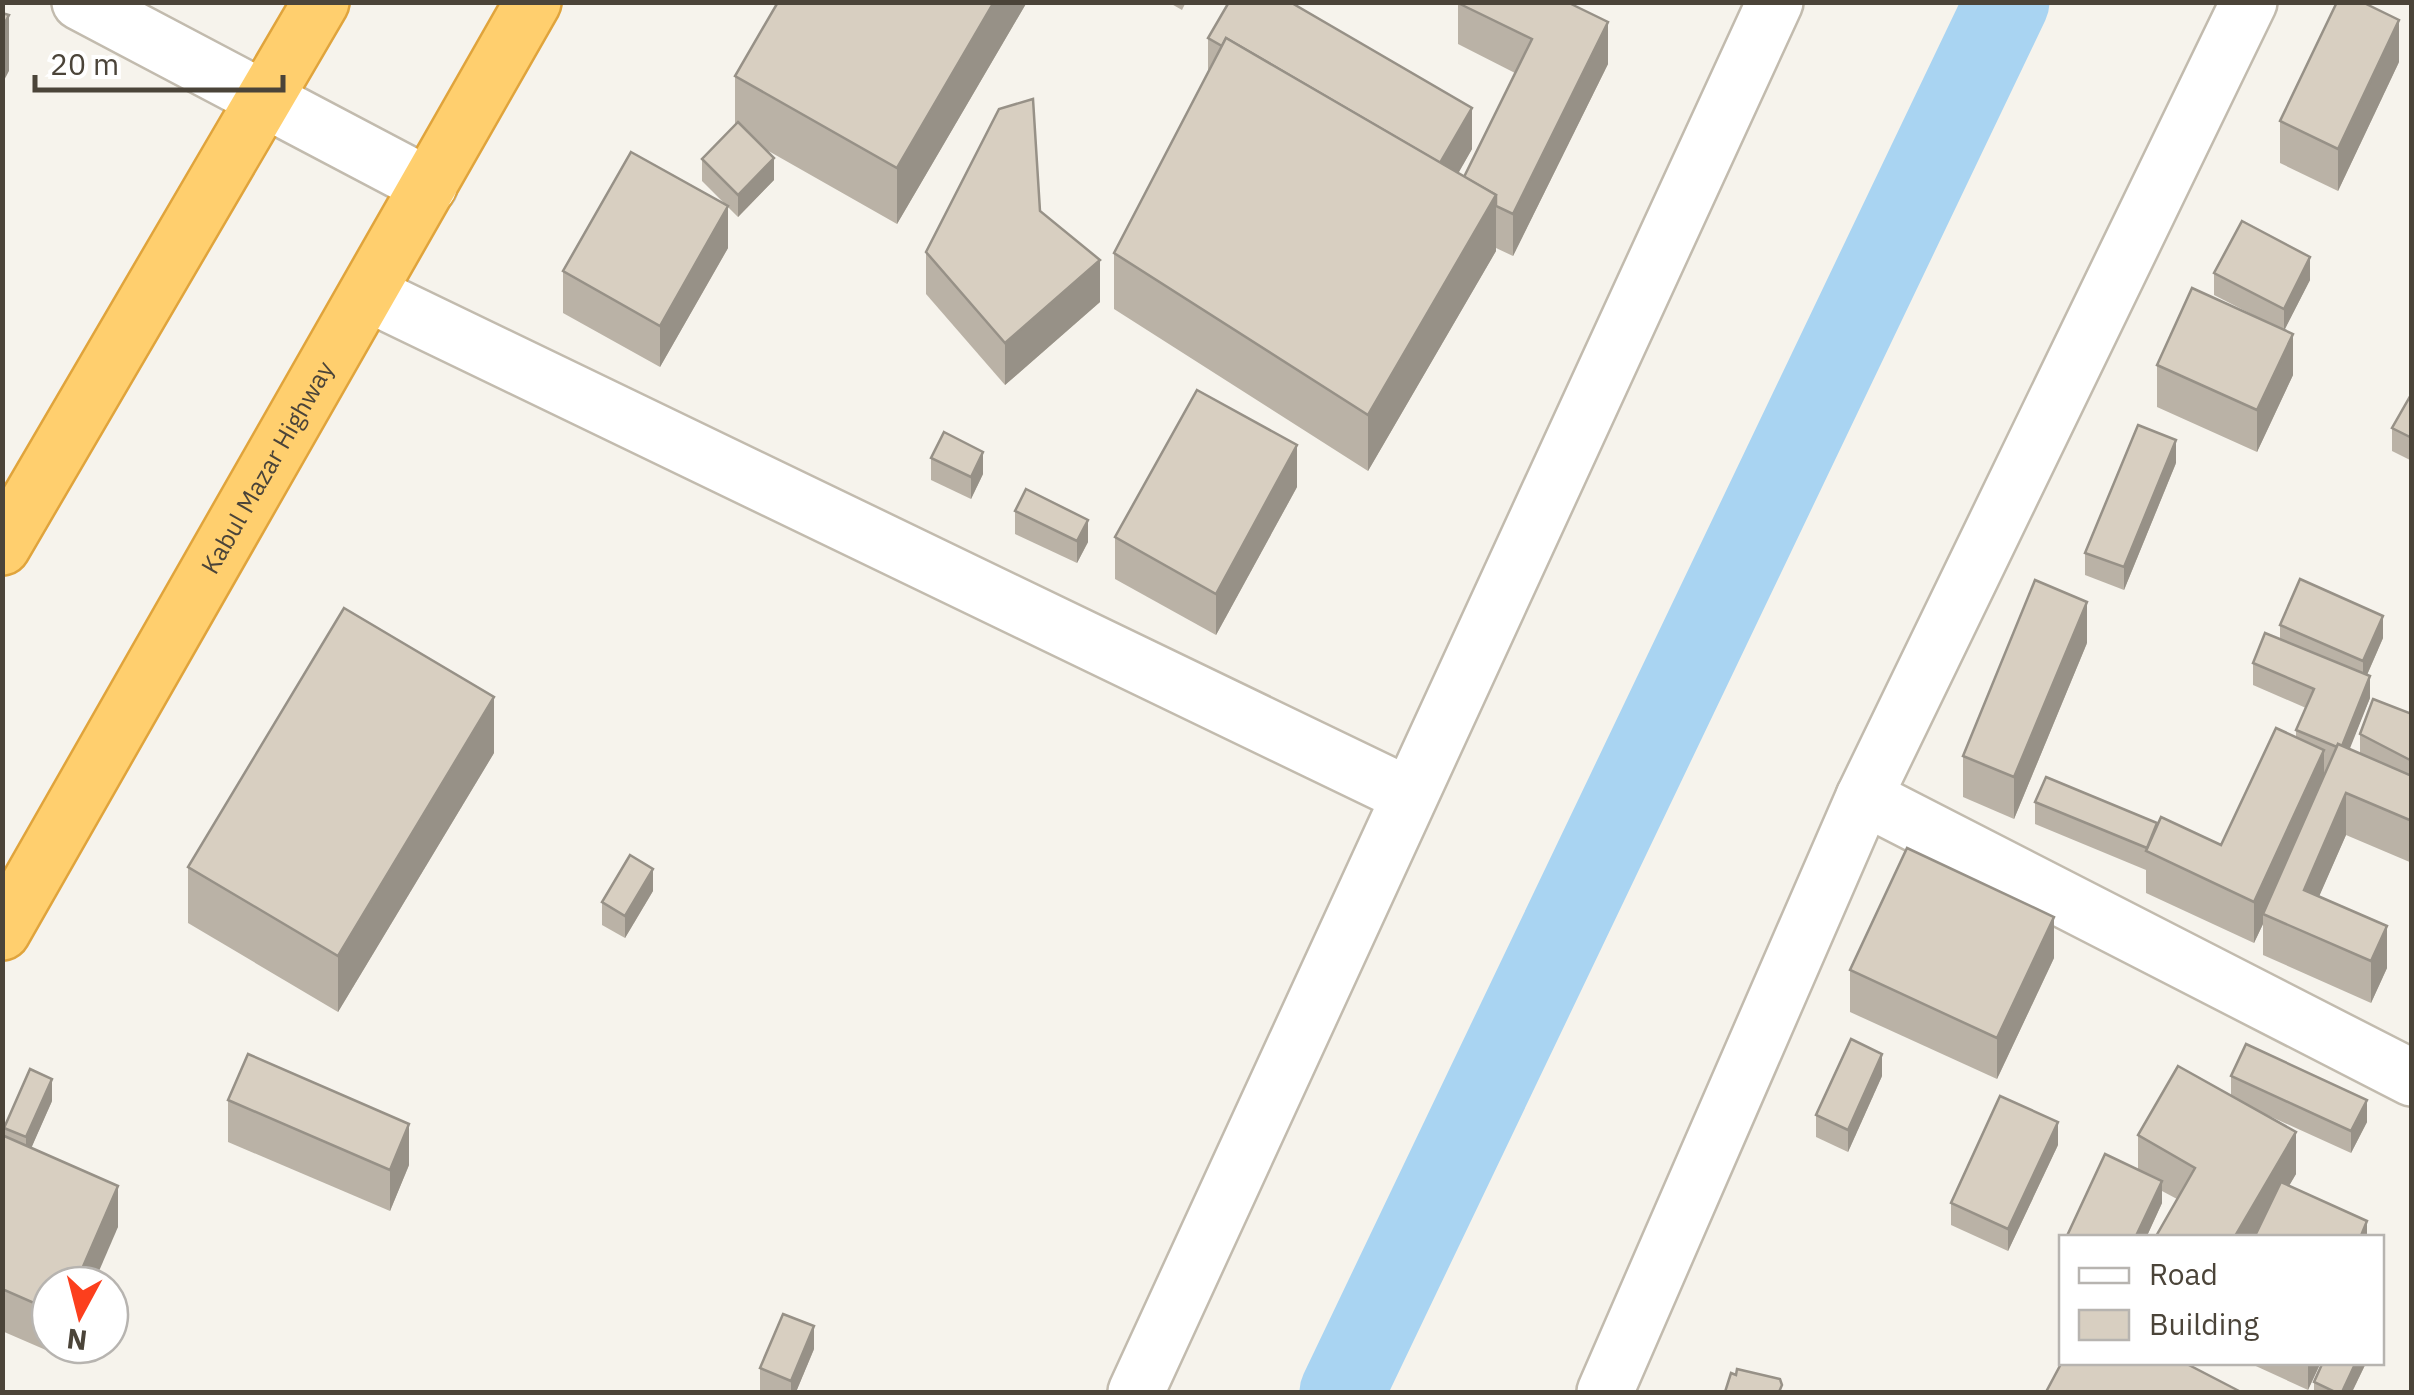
<svg xmlns="http://www.w3.org/2000/svg" width="2414" height="1395" font-family="'IBM Plex Sans',sans-serif">
<rect width="100%" height="100%" fill="#f6f3ec"/>
<g fill="none" stroke-linecap="round" stroke-linejoin="round">
<!-- canal -->
<path stroke="#a9d4f2" stroke-width="85" d="M1342,1392l665,-1390"/>
<defs>
<g id="minor">
<path d="M80,2l349,184"/>
<path d="M369,294l1039,501"/>
<path d="M1864,797l548,281"/>
<path d="M1136,1392l639,-1390"/>
<path d="M1605,1392l259,-595 385,-795"/>
</g>
<g id="highway">
<path d="M2,547l319,-545"/>
<path id="s1" d="M2,932l531,-930"/>
</g>
</defs>
<!-- minor casing -->
<use href="#minor" stroke="#c2bbae" stroke-width="60"/>
<!-- highway casing -->
<use href="#highway" stroke="#e0a43c" stroke-width="60"/>
<!-- minor -->
<use href="#minor" stroke="#fff" stroke-width="55"/>
<!-- highway -->
<use href="#highway" stroke="#ffcf6e" stroke-width="55"/>
</g>
<!-- wall -->
<g fill="#bab2a6">
<path d="M778,2h249l-130,222 -132,-75 9,31 -36,37 -10,-10v41l-68,119 -97,-54v-42l163,-66 -24,-24v-22l33,-34v-49z"/>
<path d="M1168,2h18l-4,8z"/>
<path d="M1458,3l150,61 -95,192 -17,-8v3l-128,220 -254,-162v-56l94,-181v-34l264,111 -14,24 6,4 51,-104 -57,-29z"/>
<path d="M2399,62l-61,129 -58,-28v-42z"/>
<path d="M1040,211l60,91 -95,83 -79,-91v-42z"/>
<path d="M2214,273l96,7 -26,50 9,45 -36,77 -100,-45v-42l100,-48 -43,-22z"/>
<path d="M2412,393v68l-20,-10v-23z"/>
<path d="M931,458l52,16 -12,25 -40,-19z"/>
<path d="M2176,463l-52,127 -39,-15v-22z"/>
<path d="M1297,487l-81,148 -101,-56v-42z"/>
<path d="M1015,511l73,31 -11,21 -62,-29z"/>
<path d="M2280,625l103,13 -16,37 3,23 -21,51 11,5v-20l52,-20v149l-66,-28 -27,61 68,72 -16,35 -108,-48v-31l-9,19 -108,-50v-23l-111,-46v-22l122,21 64,22 75,-108v-7l10,-22 -53,-23v-22l27,-24z"/>
<path d="M2087,643l-73,176 -51,-22v-41z"/>
<path d="M494,753l-156,259 -150,-89v-56z"/>
<path d="M653,891l-28,47 -23,-13v-23z"/>
<path d="M2054,958l-57,121 -147,-67v-42z"/>
<path d="M1882,1076l-34,76 -32,-15v-22z"/>
<path d="M2231,1076l136,46 -16,31 -95,-43 40,64 -7,11 78,53 -190,-39 -15,-8v12l-16,35h-80l72,-68v-35l93,-39z"/>
<path d="M228,1100l181,65 -19,46 -162,-69z"/>
<path d="M52,1101l-21,47 87,79 -68,58v60h17l-5,12 -60,-26v-196l2,1v-8z"/>
<path d="M2058,1145l-50,106 -57,-26v-22z"/>
<path d="M2062,1246v33l-4,-2v-22z"/>
<path d="M814,1349l-18,43h-31l-5,-2v-22z"/>
<path d="M2247,1362h74l-13,28z"/>
<path d="M2366,1363l-14,29h-38v-10z"/>
</g>
<!-- shaded-wall -->
<g fill="#979187">
<path d="M994,2h33l-130,222v-56z"/>
<path d="M9,15v56l-7,13v-56z"/>
<path d="M2399,20v42l-61,129v-42z"/>
<path d="M1608,22v42l-95,192v-42z"/>
<path d="M1472,108v41l-35,62v-42z"/>
<path d="M774,158v22l-36,37v-22z"/>
<path d="M1496,195v56l-128,220v-56z"/>
<path d="M728,206v42l-68,119v-41z"/>
<path d="M2310,257v23l-26,51v-22z"/>
<path d="M1100,260v42l-95,83v-42z"/>
<path d="M2293,334v41l-36,77v-42z"/>
<path d="M2176,440v23l-52,127v-23z"/>
<path d="M1297,445v42l-81,148v-41z"/>
<path d="M983,452v22l-12,25v-22z"/>
<path d="M1088,520v22l-11,21v-22z"/>
<path d="M2087,602v41l-73,176v-42z"/>
<path d="M2383,616v22l-20,46v-23z"/>
<path d="M2370,676v22l-29,73v-23z"/>
<path d="M494,697v56l-156,259v-56z"/>
<path d="M2324,750v42l-61,122v10l-9,19v-41z"/>
<path d="M2346,793v42l-42,96v-41z"/>
<path d="M653,869v22l-28,47v-22z"/>
<path d="M2054,917v41l-57,121v-41z"/>
<path d="M2387,926v42l-16,35v-42z"/>
<path d="M1882,1054v22l-34,76v-22z"/>
<path d="M52,1079v22l-26,59v-23z"/>
<path d="M2367,1100v22l-16,31v-22z"/>
<path d="M2058,1122v23l-50,106v-22z"/>
<path d="M409,1124v41l-19,46v-41z"/>
<path d="M2296,1132v42l-37,64h-25z"/>
<path d="M2162,1181v22l-16,35h-11z"/>
<path d="M118,1186v41l-25,58h-18z"/>
<path d="M2367,1221v17h-7z"/>
<path d="M814,1326v23l-18,43h-5v-11z"/>
<path d="M2308,1362h13l-13,28z"/>
<path d="M2356,1362l10,1 -14,29h-10z"/>
</g>
<!-- building -->
<g fill="#d8cfc1" stroke="#979187" stroke-width="2.5">
<path d="M778,2h216l-97,166 -162,-92z"/>
<path d="M1229,2h61l182,106 -32,55 -214,-125 -4,8 -14,-8z"/>
<path d="M1567,2l41,20 -95,192 -17,-8v-11l-32,-18 68,-138 -74,-36z"/>
<path d="M2337,2h25l37,18 -61,129 -58,-28z"/>
<path d="M2,13l7,2 -7,13z"/>
<path d="M1226,38l270,157 -128,220 -254,-162z"/>
<path d="M1033,99l7,112 60,49 -95,83 -79,-91 73,-143z"/>
<path d="M738,122l36,36 -36,37 -36,-36z"/>
<path d="M631,152l97,54 -68,120 -97,-55z"/>
<path d="M2242,221l68,36 -26,52 -70,-36z"/>
<path d="M2192,288l101,46 -36,76 -100,-45z"/>
<path d="M1197,390l100,55 -81,149 -101,-57z"/>
<path d="M2412,393v45l-20,-10z"/>
<path d="M2138,425l38,15 -52,127 -39,-14z"/>
<path d="M944,432l39,20 -12,25 -40,-19z"/>
<path d="M1026,489l62,31 -11,21 -62,-30z"/>
<path d="M2300,579l83,37 -20,45 -83,-36z"/>
<path d="M2035,580l52,22 -73,175 -51,-21z"/>
<path d="M344,608l150,89 -156,259 -150,-89z"/>
<path d="M2265,633l105,43 -28,70 -4,-2 -1,3 -41,-17 18,-41 -61,-26z"/>
<path d="M2373,699l39,15v47l-52,-27z"/>
<path d="M2276,728l48,22 -70,152 -108,-51 15,-34 60,28z"/>
<path d="M2338,744l74,32v45l-66,-28 -42,97 83,36 -16,35 -108,-47z"/>
<path d="M2046,777l111,46 -10,25 -112,-46z"/>
<path d="M1907,848l147,69 -57,121 -147,-68z"/>
<path d="M630,855l23,14 -28,47 -23,-14z"/>
<path d="M1851,1039l31,15 -34,76 -32,-15z"/>
<path d="M2246,1044l121,56 -16,31 -120,-55z"/>
<path d="M248,1054l161,70 -19,46 -162,-70z"/>
<path d="M2178,1066l118,66 -62,106h-79l40,-70 -57,-33z"/>
<path d="M30,1069l22,10 -26,58 -22,-9z"/>
<path d="M2000,1096l58,26 -50,107 -57,-26z"/>
<path d="M2,1135l116,51 -43,99h-25v25l-48,-21z"/>
<path d="M2105,1154l57,27 -27,57h-69z"/>
<path d="M2281,1182l86,39 -7,17h-106z"/>
<path d="M783,1314l31,12 -23,55 -31,-13z"/>
<path d="M2062,1362h121l58,30h-195z"/>
<path d="M2323,1362h33l-14,30h-7l-21,-10z"/>
<path d="M1737,1369l43,10 2,6 -3,7h-54l6,-19 5,2z"/>
</g>
<g text-anchor="middle" stroke-width="10" stroke-linejoin="round" paint-order="stroke">
<!-- street labels -->
<g font-size="25" fill="#4b4439" stroke="#fff">
<text dy="9" stroke="none"><textPath href="#s1" startOffset="535">Kabul Mazar Highway</textPath></text>
</g>
</g>
<!-- border -->
<rect width="2414" height="1395" fill="none" stroke="#4b4439" stroke-width="10"/>
<!-- legend -->
<rect x="2059" y="1235" width="325" height="130" fill="#ffffff" stroke="#b7b4b0" stroke-width="2.5"/>
<rect x="2079" y="1268" width="50" height="15" fill="#ffffff" stroke="#b7b4b0" stroke-width="2.5"/>
<text x="2149" y="1285" font-size="30" fill="#4b4439">Road</text>
<rect x="2079" y="1310" width="50" height="30" fill="#d8cfc1" stroke="#b7b4b0" stroke-width="2.5"/>
<text x="2149" y="1335" font-size="30" fill="#4b4439">Building</text>
<!-- north arrow -->
<g transform="translate(80 1315) rotate(187)"><circle r="48" fill="#ffffff" stroke="#b7b4b0" stroke-width="2.5"/>
<path d="M0-8L18 38L0 25L-18 38Z" fill="#fc3f1d"/>
<text y="-15" font-size="28" font-weight="bold" text-anchor="middle" fill="#4b4439">N</text>
</g>
<!-- scale -->
<path d="M35 75v15h248v-15" fill="none" stroke="#4b4439" stroke-width="5"/>
<text x="50" y="75" font-size="30" fill="#4b4439" stroke="#ffffff" stroke-width="8" paint-order="stroke">20 m</text>
</svg>
